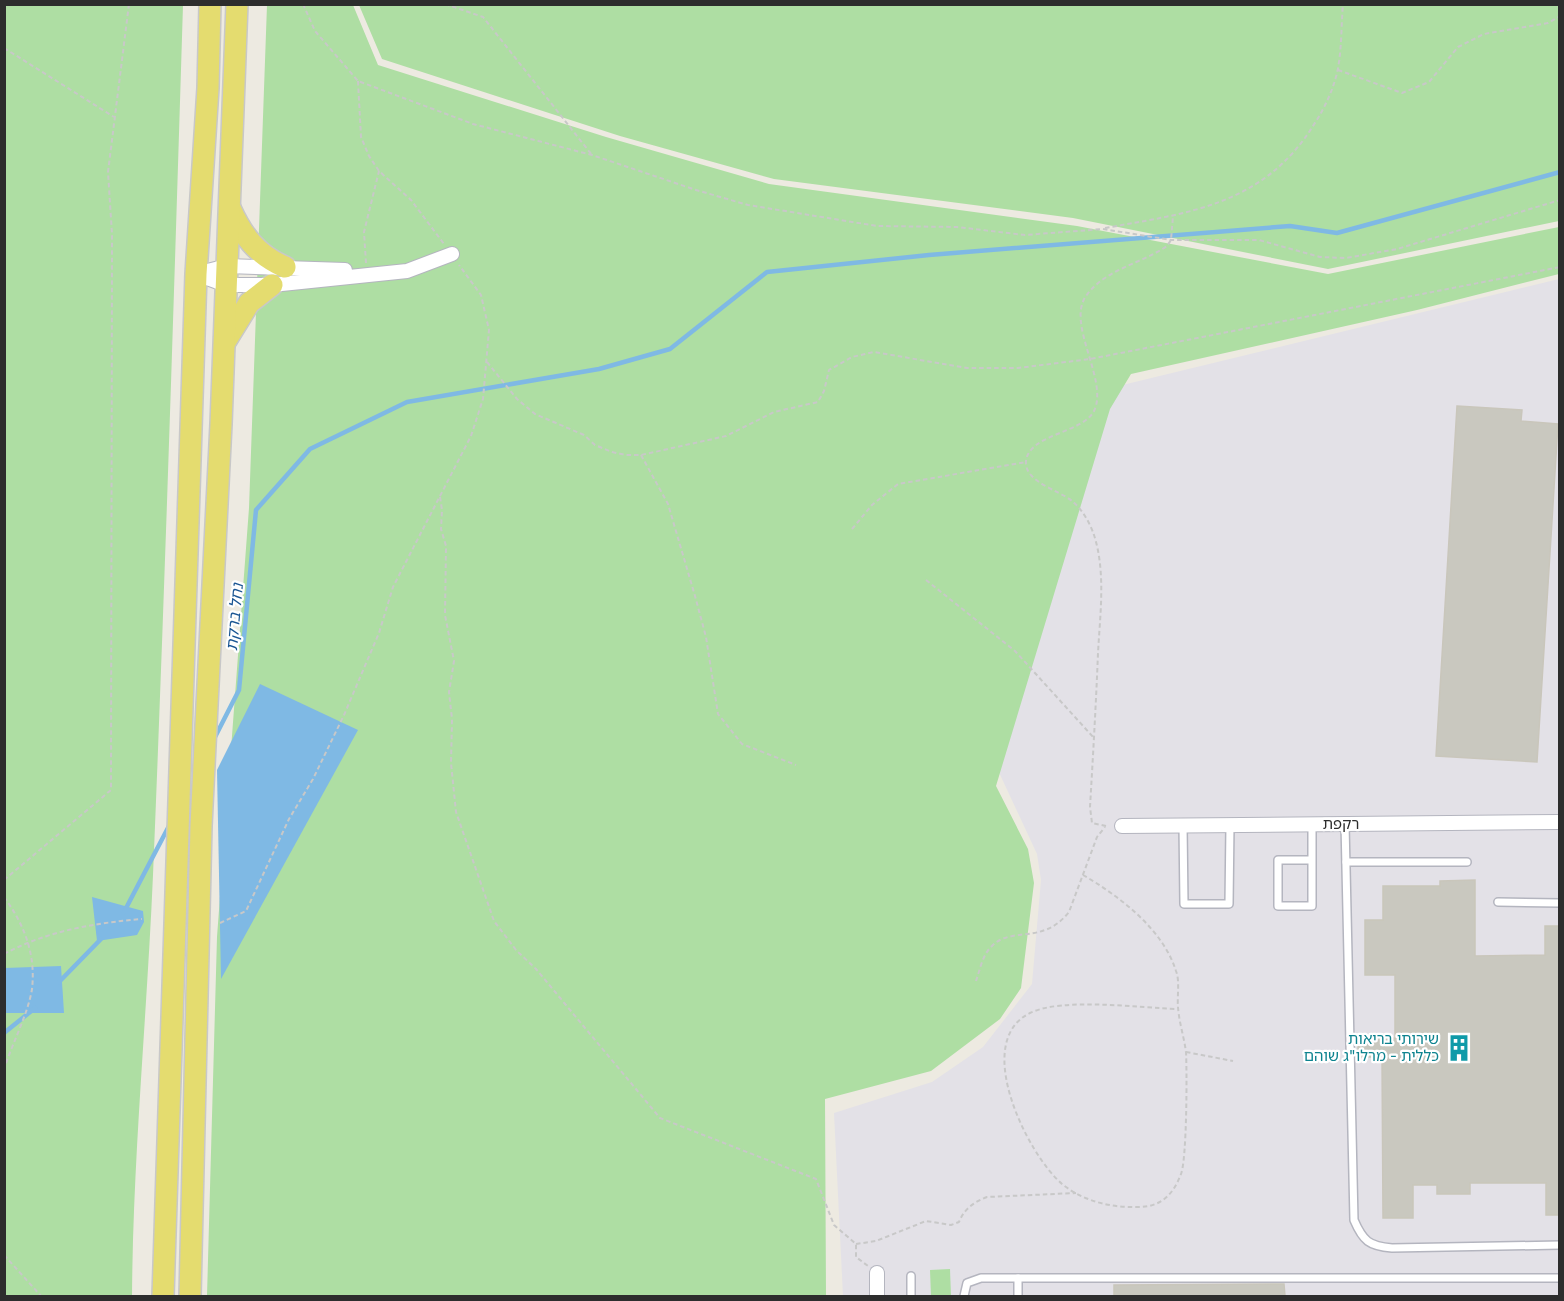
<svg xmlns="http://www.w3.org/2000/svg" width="1564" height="1301" font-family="Inter,'Noto Sans Hebrew',sans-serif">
<rect width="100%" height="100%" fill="#edeae1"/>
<!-- industrial -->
<path fill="#e3e1e7" d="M1559,279v1017h-716l-9,-183 98,-31 51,-35 49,-63 9,-104 -4,-26 -47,-101 116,-364z"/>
<!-- green -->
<g fill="#aedea3">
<path d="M4,5h179c-9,290 -18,580 -30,870 -6,140 -20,281 -21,421h-127z"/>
<path d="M267,5h86l25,60 228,72 163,47 308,42 251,48 231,-47v47l-142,36 -286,64 -21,35 -114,377 32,63 6,34 -13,105 -21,31 -69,52 -106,28 1,197h-619l10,-359 32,-429z"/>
<path d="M359,5h1200v216l-231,48 -255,-51 -299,-39 -154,-43 -238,-77z"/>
<path d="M950,1269l1,27h-20l-1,-26z"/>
</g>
<!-- water -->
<g fill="#7fb9e4">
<path d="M260,684l98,46 -137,249 -4,-209z"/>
<path d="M92,897l51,14 1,11 -7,13 -40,6z"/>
<path d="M61,966l3,47h-59v-45z"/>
</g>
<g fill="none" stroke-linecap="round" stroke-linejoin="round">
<!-- stream -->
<g stroke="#7fb9e4" stroke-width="4.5">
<path d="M214,739l25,-49 17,-180 54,-61 97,-47 192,-33 71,-20 97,-77 162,-17 361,-29 47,7 223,-61"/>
<path d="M124,912l46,-88"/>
<path d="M59,982l42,-43"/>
<path d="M4,1033l31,-25"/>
</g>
</g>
<!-- building -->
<g fill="#c9c8bf" stroke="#c9c6bb" stroke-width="1.5">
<path d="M1457,406l65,4 -1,11 37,3 -21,338 -101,-6z"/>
<path d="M1475,880v76l70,-1v-29h15v289h-14v-32h-76v11h-33v-9h-24v33h-30l-1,-161h-24v-19h37v-63h-30v-55h18v-34h57v-5z"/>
<path d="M1284,1284l1,12h-171v-11z"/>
</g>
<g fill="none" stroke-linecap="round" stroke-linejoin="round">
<defs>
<g id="lane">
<path d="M1312,824v82h-34v-46h34"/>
<path d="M1345,824l9,396c9,21 15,26 38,28l168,-3"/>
<path d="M1183,825l1,79h45l1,-79"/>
<path d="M1346,862h121"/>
<path d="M1498,902l62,1"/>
<path d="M911,1276v20"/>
<path d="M1018,1278v18"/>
<path d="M964,1296l3,-13 14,-5h579"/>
</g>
<g id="street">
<path d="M196,274l30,11h46l135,-14 45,-17"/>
<path d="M196,274l31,-8 118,4"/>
<path d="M1122,826l438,-4"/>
<path d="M877,1273v23"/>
</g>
<g id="primary">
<path d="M230,208c12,27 27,47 55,59"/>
<path d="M225,342l24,-39 23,-18"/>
<path d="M163,1296l33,-1022 12,-186 2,-84"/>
<path d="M190,1296l11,-470 20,-402 16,-420"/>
</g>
</defs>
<!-- lane casing -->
<use href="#lane" stroke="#b4b5bf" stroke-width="10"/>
<!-- street casing -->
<use href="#street" stroke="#b4b5bf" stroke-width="16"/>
<!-- primary casing -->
<use href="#primary" stroke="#c8c8c8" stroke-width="24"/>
<!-- path -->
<g stroke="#c8c8c8" stroke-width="2" stroke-dasharray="4.5 3" stroke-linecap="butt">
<path d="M303,4l12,27 43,50 115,43 119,31 104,35 52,15 129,21 80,1 68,8 78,-6 68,11h88l61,17 26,1 51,-9 163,-49"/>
<path d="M445,4l38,13 109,138"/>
<path d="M4,48l110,69"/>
<path d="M1338,70l64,23 27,-11 29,-35 26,-13 64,-11 12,-7"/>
<path d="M358,81l3,56 8,19 10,15 32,29 33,44"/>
<path d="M1105,228c84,-15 158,-23 208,-102 11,-17 19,-33 24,-53 5,-22 4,-47 6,-69"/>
<path d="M366,263l-2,-31 15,-61"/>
<path d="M487,362l30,37 18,15 49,21 11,10 17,7 14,3h15l85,-19 48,-24 44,-10 6,-11 5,-21 23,-13 22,-5 93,16h51l72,-9 470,-92"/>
<path d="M641,455l27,49 27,92 11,41 12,77 24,30 54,21"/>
<path d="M440,497l2,13 -1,19 5,17 -1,69 9,46 -5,31 3,27 -1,44 5,49 38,109 22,29 20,19 124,149 156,61 18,46 22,19v13l12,9"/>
<path d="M852,529l20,-24 26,-21 128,-22"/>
<path d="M926,580l89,71 79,87"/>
<path d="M1106,826l-14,-3 -2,-16c3,-51 6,-103 8,-154 2,-38 8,-81 -4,-118 -4,-12 -12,-26 -22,-34 -13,-11 -48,-19 -46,-40 3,-27 57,-28 68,-50 15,-30 -28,-87 -8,-115 19,-27 55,-32 81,-50l4,-6 2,-24"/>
<path d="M1083,875c36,21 80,54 93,96 4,10 1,25 2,36 1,15 6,30 8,45 1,19 1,106 -5,122 -8,21 -20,33 -43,33 -27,1 -55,-6 -76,-23 -34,-29 -91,-142 -32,-171 33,-16 109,-5 148,-4"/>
<path d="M4,880l107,-90 1,-556 -4,-62 21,-168"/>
<path d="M4,897c20,27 32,57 28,92 -4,25 -20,55 -28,80"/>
<path d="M220,923l26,-12 43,-92 24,-40 31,-64 35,-82 14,-46 78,-151 12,-37 6,-69 -8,-35 -22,-30"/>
<path d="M4,954c43,-23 90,-31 138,-35"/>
<path d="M976,981c4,-11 6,-25 15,-34 20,-22 51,-1 78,-35l28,-75 8,-10"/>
<path d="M1186,1052l47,9"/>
<path d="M856,1244l20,-3 50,-20 25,4 8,-3c5,-13 15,-20 28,-25l89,-4"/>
<path d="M4,1255l37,41"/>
</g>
<!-- lane -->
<use href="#lane" stroke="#fff" stroke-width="7"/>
<!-- street -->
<use href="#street" stroke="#fff" stroke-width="14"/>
<!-- primary -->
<use href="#primary" stroke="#e4dc6f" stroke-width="21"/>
</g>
<!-- icons -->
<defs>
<symbol id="building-bare" viewBox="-9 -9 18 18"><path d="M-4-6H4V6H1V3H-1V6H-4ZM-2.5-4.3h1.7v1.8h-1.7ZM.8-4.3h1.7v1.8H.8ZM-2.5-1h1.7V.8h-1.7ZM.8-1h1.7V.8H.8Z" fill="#0f9aa8" stroke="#fff" stroke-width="2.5" paint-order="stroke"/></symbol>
</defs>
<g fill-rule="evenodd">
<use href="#building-bare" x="1440" y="1029" width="38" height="38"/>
</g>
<g text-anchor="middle" stroke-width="4.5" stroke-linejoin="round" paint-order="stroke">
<!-- street labels -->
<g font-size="15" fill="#2d2d2d" stroke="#fff">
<text x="1341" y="829">רקפת</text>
</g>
<!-- culture labels -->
<g font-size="15" fill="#0d838f" stroke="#fff" text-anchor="end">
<text x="1439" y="1044">שירותי בריאות<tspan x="1439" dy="17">כללית - מרלו"ג שוהם</tspan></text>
</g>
<!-- water labels -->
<g font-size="16" font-style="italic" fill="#1b5693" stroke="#fff">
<text transform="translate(234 617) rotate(-85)" y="6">נחל ברקת</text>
</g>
</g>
<!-- border -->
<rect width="1564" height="1301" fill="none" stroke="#2d2d2d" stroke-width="12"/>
</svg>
